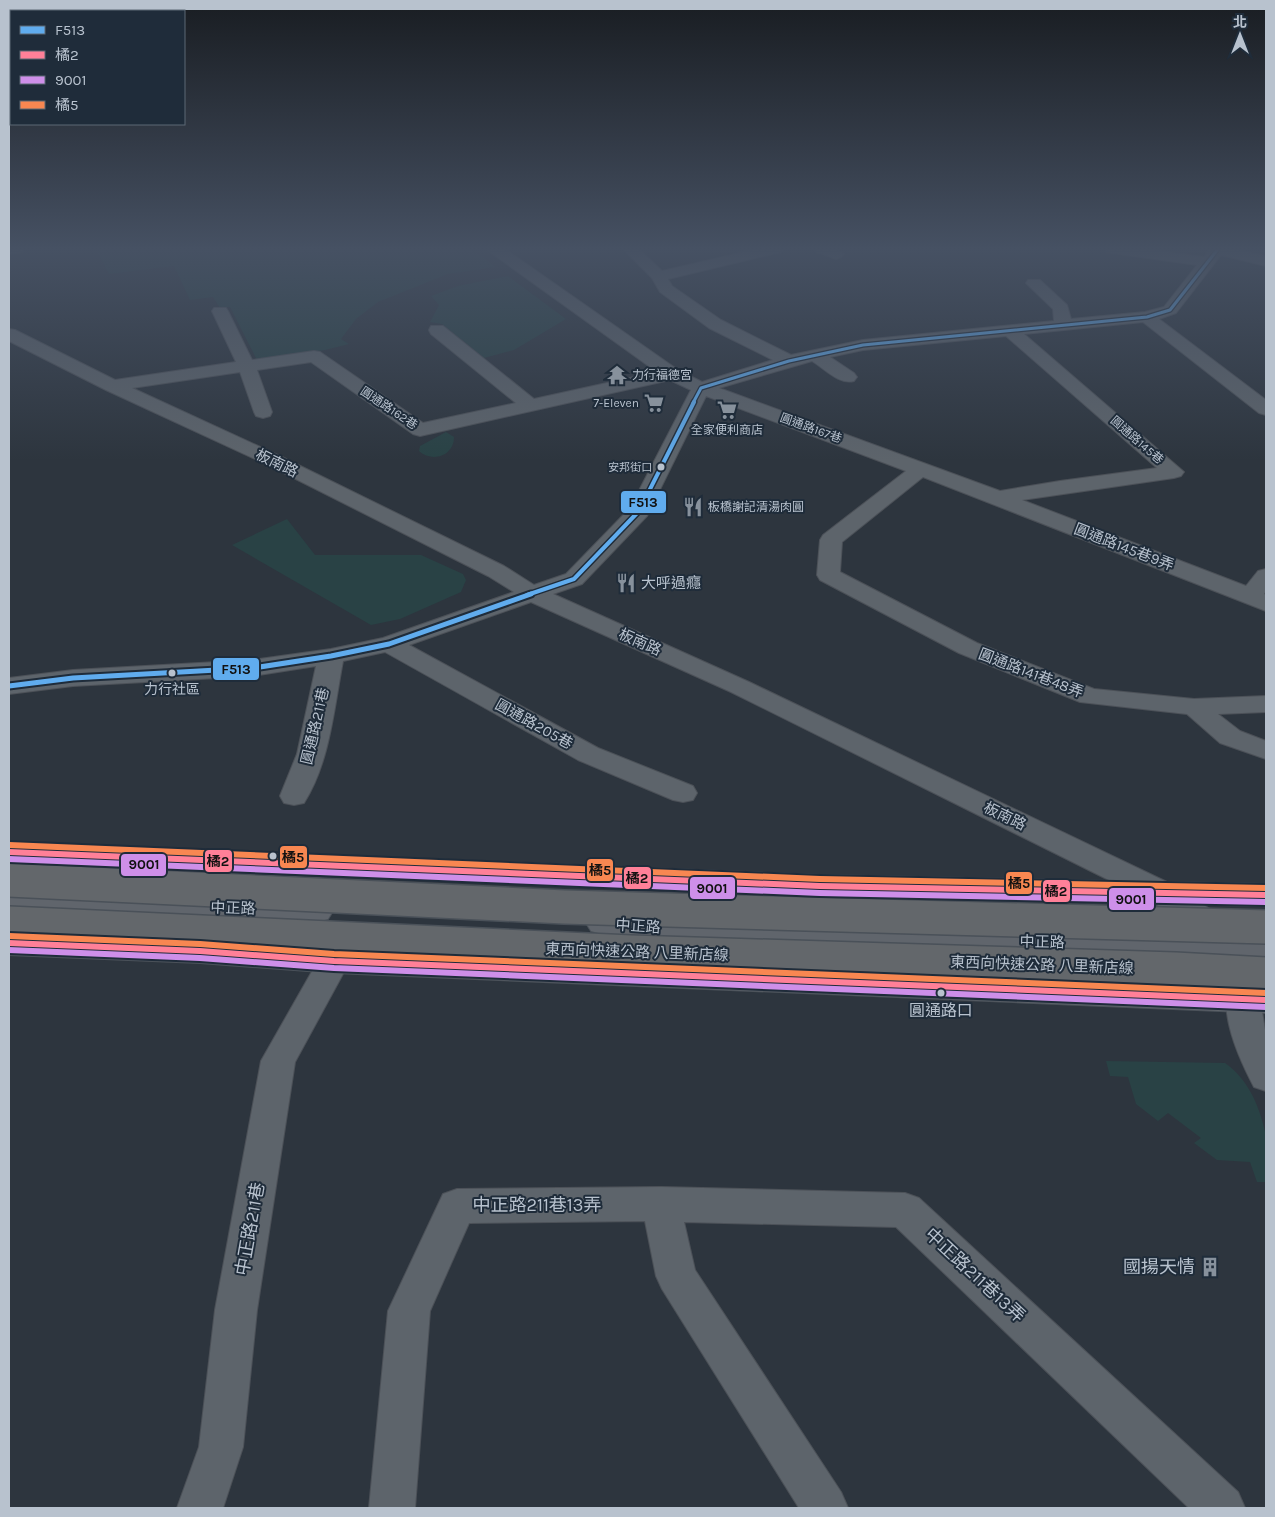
<svg xmlns="http://www.w3.org/2000/svg" width="1275" height="1517" font-family="Karla,'Noto Sans TC',sans-serif">
<rect width="100%" height="100%" fill="#2d353e"/>
<!-- green -->
<g fill="#294245">
<path d="M96,249h375l25,18 -48,7 -70,28 -22,17 -15,20 8,5 -24,6 -68,10 -27,-53 -10,1 -7,-11 -23,3 -16,-34 -65,8z"/>
<path d="M508,276l58,43 -52,31 -30,8 -42,-34 -12,-2 9,-17 -8,-9 27,-10z"/>
<path d="M446,432l8,5c0,19 -22,26 -35,14l1,-5z"/>
<path d="M287,519l28,36h106l42,19 3,6 -5,12 -61,27 -29,6 -139,-80z"/>
<path d="M1106,1061l119,2c24,17 35,44 41,73 3,14 0,32 0,46h-9l-7,-20 -33,-2 -23,-17 7,-5 -33,-25 -10,8 -22,-17 -8,-27 -18,-1z"/>
</g>
<g fill="none" stroke-linecap="round" stroke-linejoin="round">
<defs>
<g id="minor">
<path d="M9,249h15l-2,3 -13,2z"/>
<path d="M488,249h17l173,121 24,12 71,-22 -64,-32 -49,-36 -8,-14 -29,-29h16l23,22 95,-22h26l-2,3 -113,27 4,7 49,34 70,35 72,-15 191,-19 -1,-12 -27,-26 2,-3h12l27,25 4,14 74,-7 19,-5 33,-42 -85,-12 -5,-1 -2,-3h39l60,8 6,-8h22l34,7v10l-45,-11 -45,58 -17,6 107,81v15l-7,-2 -116,-91 -119,12 160,138 -3,4 -7,2 -152,22 224,86 12,-15 8,-2v22l-2,3 2,1v16l-343,-134 -81,65 -2,30 137,71 117,46 100,10 72,-3v16l-48,2 22,17 26,10v18l-46,-16 -33,-29 -107,-12 -121,-49 -139,-73 -3,-5 3,-35 3,-5 83,-64 -200,-75 -59,120 -65,68 -29,10 196,88 422,202 56,36 5,8 -5,8 -11,3 -11,-3 -56,-36 -418,-208 -200,-90 -122,43 189,103 95,38 4,7 -4,7 -10,2 -10,-2 -95,-40 -193,-108 -42,9c-9,47 -13,101 -39,142l-10,2 -10,-2 -4,-7 17,-42 19,-88 -63,10 -180,10 -64,8v-16l64,-8 180,-10 78,-11 52,-11 131,-46 -26,-16 -220,-111 -162,-75 -97,-49v-12l6,1 100,50 121,-18 -24,-51 2,-3h12l2,3 24,49 62,-9 6,1 103,71 93,-20 -85,-69 -2,-4 2,-4h12l91,73 123,-27 -167,-120zM1006,336l151,132 -97,13 -60,10 -281,-103 93,-27c13,8 27,24 42,20l3,-4 -3,-4 -24,-16 33,-7zM311,362l102,72 7,2 250,-56 21,10 -61,118 -64,66 -32,11 -30,-19 -222,-109 -150,-69 108,-16 14,40 2,4 7,2 7,-2 2,-4 -15,-42z"/>
<path d="M815,249h21l8,5 -3,3 -5,2 -19,-7z"/>
<path d="M334,949l11,3 5,9 -55,101 -38,248 -14,137 -20,61h-46l22,-61 16,-137 46,-249 62,-109z"/>
<path d="M1246,963l12,3 4,9 -2,24 6,37v55l-12,-4c-18,-34 -40,-84 -20,-121z"/>
<path d="M661,1187l244,6 14,5 319,294 7,16h-56l-293,-281 -212,-5 11,48 146,222 7,16h-49l-137,-219 -6,-13 -11,-55 -176,2 -39,88 -15,197h-46l19,-197 55,-117 14,-5z"/>
</g>
<g id="major">
<path d="M9,842l811,33 446,9v22l-446,-9 -811,-35z"/>
<path d="M9,889l308,11 11,3 5,8 -5,8 -11,3 -308,-11z"/>
<path d="M602,912l223,14 297,5 144,7v24l-144,-7 -297,-5 -223,-16 -11,-3 -5,-8 5,-8z"/>
<path d="M9,931l191,8 134,10 932,38v26l-932,-40 -134,-10 -191,-8z"/>
</g>
</defs>
<!-- minor casing -->
<use href="#minor" stroke="#4c5158" stroke-width="2"/>
<!-- major casing -->
<use href="#major" stroke="#4b525a" stroke-width="2"/>
<!-- minor -->
<use href="#minor" fill="#5d646b" fill-rule="evenodd"/>
<!-- major -->
<use href="#major" fill="#60656c" fill-rule="evenodd"/>
<defs>
<g id="highway-bridge">
<path d="M9,880l555,27 702,20"/>
<path d="M9,923l622,29 544,17 91,5"/>
</g>
</defs>
<!-- highway-bridge casing -->
<use href="#highway-bridge" stroke="#4a5159" stroke-width="36" stroke-linecap="butt"/>
<!-- highway-bridge -->
<use href="#highway-bridge" stroke="#63676b" stroke-width="33"/>
<defs>
<path id="bus-1-far2" d="M693,403l8,-15 88,-27 74,-16 284,-28 23,-7 48,-61"/>
<path id="bus-1-far1" d="M527,595l47,-16 65,-68 55,-109"/>
<path id="bus-1" d="M9,686l64,-8 180,-10 78,-12 58,-12 142,-50"/>
<g id="bus-2">
<path d="M9,852l811,34 446,9"/>
<path d="M9,943l191,8 134,10 932,39"/>
</g>
<g id="bus-3">
<path d="M9,859l811,34 446,9"/>
<path d="M9,950l191,8 134,10 932,39"/>
</g>
<g id="bus-4">
<path d="M9,845l811,34 446,9"/>
<path d="M9,936l191,8 134,10 932,39"/>
</g>
</defs>
<!-- bus-1-far2 casing -->
<use href="#bus-1-far2" stroke="#1f2c3a" stroke-width="5.5"/>
<!-- bus-1-far1 casing -->
<use href="#bus-1-far1" stroke="#1f2c3a" stroke-width="7"/>
<!-- bus-1 casing -->
<use href="#bus-1" stroke="#1f2c3a" stroke-width="9"/>
<!-- bus-2 casing -->
<use href="#bus-2" stroke="#1f2c3a" stroke-width="10"/>
<!-- bus-3 casing -->
<use href="#bus-3" stroke="#1f2c3a" stroke-width="10"/>
<!-- bus-4 casing -->
<use href="#bus-4" stroke="#1f2c3a" stroke-width="10"/>
<!-- bus-1-far2 -->
<use href="#bus-1-far2" stroke="#60acee" stroke-width="3"/>
<!-- bus-1-far1 -->
<use href="#bus-1-far1" stroke="#60acee" stroke-width="4"/>
<!-- bus-1 -->
<use href="#bus-1" stroke="#60acee" stroke-width="5"/>
<!-- bus-2 -->
<use href="#bus-2" stroke="#ff8098" stroke-width="6"/>
<!-- bus-3 -->
<use href="#bus-3" stroke="#ce8fe9" stroke-width="6"/>
<!-- bus-4 -->
<use href="#bus-4" stroke="#f88751" stroke-width="6"/>
</g>
<!-- sky -->
<linearGradient id="sky" x2="0" y2="1"><stop stop-color="#191d22"/><stop offset="0.54" stop-color="#465163"/><stop offset="1" stop-color="#465163" stop-opacity="0"/></linearGradient>
<rect width="1275" height="461" fill="url(#sky)"/>
<!-- icons -->
<defs>
<symbol id="temple-bare" viewBox="-9 -9 18 18"><path d="M0-6L5-2H3V0L6.5 2.5H4V6H1.5V3h-3V6H-4V2.5H-6.5L-3 0V-2H-5Z" fill="#87919c" stroke="#1f2c3a" stroke-width="2.5" paint-order="stroke"/></symbol>
<symbol id="supermarket-bare" viewBox="-9 -9 18 18"><path d="M-6-5.5h2.5l.6 2H6L4.5 2H-2.5L-4.4-4H-6ZM-1.5 3.2a1.3 1.3 0 1 0 .1 0ZM3 3.2a1.3 1.3 0 1 0 .1 0Z" fill="#87919c" stroke="#1f2c3a" stroke-width="2.5" paint-order="stroke"/></symbol>
<symbol id="restaurant-bare" viewBox="-9 -9 18 18"><path d="M-5-6h1v4h1v-4h1v4h1v-4h1v5L-1.5 .5V6h-2V.5L-5-1ZM5-6V6H3V1.5H1.5Q1.5-4 5-6Z" fill="#87919c" stroke="#1f2c3a" stroke-width="2.5" paint-order="stroke"/></symbol>
<symbol id="building-bare" viewBox="-9 -9 18 18"><path d="M-4-6H4V6H1V3H-1V6H-4ZM-2.5-4.3h1.7v1.8h-1.7ZM.8-4.3h1.7v1.8H.8ZM-2.5-1h1.7V.8h-1.7ZM.8-1h1.7V.8H.8Z" fill="#87919c" stroke="#1f2c3a" stroke-width="2.5" paint-order="stroke"/></symbol>
</defs>
<g fill-rule="evenodd">
<use href="#temple-bare" x="603" y="361" width="28" height="28"/>
<use href="#supermarket-bare" x="640" y="389" width="28" height="28"/>
<use href="#supermarket-bare" x="713" y="396" width="28" height="28"/>
<use href="#restaurant-bare" x="679" y="493" width="28" height="28"/>
<use href="#restaurant-bare" x="612" y="569" width="28" height="28"/>
<use href="#building-bare" x="1196" y="1253" width="28" height="28"/>
</g>
<!-- markers -->
<g fill="#b8c2ce" stroke="#1f2c3a" stroke-width="2">
<circle cx="661" cy="467" r="4.5"/>
<circle cx="172" cy="673" r="4.5"/>
<circle cx="273" cy="856" r="4.5"/>
<circle cx="941" cy="993" r="4.5"/>
</g>
<g text-anchor="middle" stroke-width="4" stroke-linejoin="round" paint-order="stroke">
<!-- far-bus labels -->
<g font-size="11" fill="#b8c2ce" stroke="#1f2c3a" text-anchor="end">
<text x="652" y="471">安邦街口</text>
</g>
<!-- far-poi labels -->
<g font-size="12" fill="#b8c2ce" stroke="#1f2c3a" text-anchor="start">
<text x="632" y="379">力行福德宮</text>
<text x="639" y="407" text-anchor="end">7-Eleven</text>
<text x="727" y="434" text-anchor="middle">全家便利商店</text>
<text x="708" y="511">板橋謝記清湯肉圓</text>
</g>
<!-- far-street labels -->
<g font-size="12" fill="#b8c2ce" stroke="#1f2c3a">
<text transform="translate(389 408) rotate(34)" y="4">圓通路162巷</text>
<text transform="translate(811 428) rotate(20)" y="4">圓通路167巷</text>
<text transform="translate(1137 440) rotate(41)" y="4">圓通路145巷</text>
</g>
<!-- bus labels -->
<g font-size="14" fill="#b8c2ce" stroke="#1f2c3a">
<text x="172" y="694">力行社區</text>
</g>
<!-- street labels -->
<g font-size="15" fill="#b8c2ce" stroke="#1f2c3a">
<text transform="translate(277 463) rotate(26)" y="5">板南路</text>
<text transform="translate(1124 547) rotate(21)" y="5">圓通路145巷9弄</text>
<text transform="translate(640 642) rotate(24)" y="5">板南路</text>
<text transform="translate(1031 673) rotate(21)" y="5">圓通路141巷48弄</text>
<text transform="translate(534 724) rotate(29)" y="5">圓通路205巷</text>
<text transform="translate(315 726) rotate(-77)" y="5">圓通路211巷</text>
<text transform="translate(1005 816) rotate(26)" y="5">板南路</text>
<text transform="translate(233 908) rotate(2)" y="5">中正路</text>
<text transform="translate(638 926) rotate(4)" y="5">中正路</text>
<text transform="translate(1042 942) rotate(1)" y="5">中正路</text>
<text transform="translate(637 952) rotate(2)" y="5">東西向快速公路 八里新店線</text>
<text transform="translate(1042 965) rotate(2)" y="5">東西向快速公路 八里新店線</text>
</g>
<!-- poi labels -->
<g font-size="15" fill="#b8c2ce" stroke="#1f2c3a" text-anchor="start">
<text x="641" y="588">大呼過癮</text>
</g>
<!-- near-bus labels -->
<g font-size="16" fill="#b8c2ce" stroke="#1f2c3a">
<text x="941" y="1016">圓通路口</text>
</g>
<!-- near-street labels -->
<g font-size="18" fill="#b8c2ce" stroke="#1f2c3a">
<text x="537" y="1211">中正路211巷13弄</text>
<text transform="translate(250 1229) rotate(-80)" y="6">中正路211巷</text>
<text transform="translate(975 1275) rotate(43)" y="6">中正路211巷13弄</text>
</g>
<!-- near-poi labels -->
<g font-size="18" fill="#b8c2ce" stroke="#1f2c3a" text-anchor="end">
<text x="1195" y="1273">國揚天情</text>
</g>
</g>
<g stroke="#1f2c3a" stroke-width="2">
<rect x="620" y="490" width="47" height="24" rx="5" fill="#60acee"/>
<rect x="212" y="657" width="48" height="24" rx="5" fill="#60acee"/>
<rect x="279" y="845" width="29" height="24" rx="5" fill="#f88751"/>
<rect x="204" y="849" width="29" height="24" rx="5" fill="#ff8098"/>
<rect x="120" y="853" width="47" height="24" rx="5" fill="#ce8fe9"/>
<rect x="586" y="858" width="28" height="24" rx="5" fill="#f88751"/>
<rect x="623" y="866" width="29" height="24" rx="5" fill="#ff8098"/>
<rect x="1005" y="871" width="28" height="24" rx="5" fill="#f88751"/>
<rect x="689" y="876" width="47" height="24" rx="5" fill="#ce8fe9"/>
<rect x="1042" y="879" width="29" height="24" rx="5" fill="#ff8098"/>
<rect x="1108" y="887" width="47" height="24" rx="5" fill="#ce8fe9"/>
</g>
<g font-size="14" text-anchor="middle" font-weight="bold" fill="#111">
<text x="643" y="507">F513</text>
<text x="236" y="674">F513</text>
<text x="293" y="862">橘5</text>
<text x="218" y="866">橘2</text>
<text x="144" y="869">9001</text>
<text x="600" y="875">橘5</text>
<text x="637" y="883">橘2</text>
<text x="1019" y="888">橘5</text>
<text x="712" y="893">9001</text>
<text x="1056" y="896">橘2</text>
<text x="1131" y="904">9001</text>
</g>
<!-- border -->
<rect width="1275" height="1517" fill="none" stroke="#b8c2ce" stroke-width="20"/>
<!-- legend -->
<rect x="10" y="10" width="175" height="115" fill="#1f2c3a" stroke="#5c6875"/>
<rect x="20" y="26" width="25" height="8" fill="#60acee" stroke="#5c6875"/>
<text x="55" y="35" font-size="15" fill="#b8c2ce">F513</text>
<rect x="20" y="51" width="25" height="8" fill="#ff8098" stroke="#5c6875"/>
<text x="55" y="60" font-size="15" fill="#b8c2ce">橘2</text>
<rect x="20" y="76" width="25" height="8" fill="#ce8fe9" stroke="#5c6875"/>
<text x="55" y="85" font-size="15" fill="#b8c2ce">9001</text>
<rect x="20" y="101" width="25" height="8" fill="#f88751" stroke="#5c6875"/>
<text x="55" y="110" font-size="15" fill="#b8c2ce">橘5</text>
<!-- north arrow -->
<g transform="translate(1240 35)" stroke="#1f2c3a" stroke-width="4" paint-order="stroke">
<path d="M0-4L9 19L0 12L-9 19Z" fill="#b8c2ce"/>
<text y="-8" font-size="14" font-weight="bold" text-anchor="middle" fill="#b8c2ce">北</text>
</g>
</svg>
